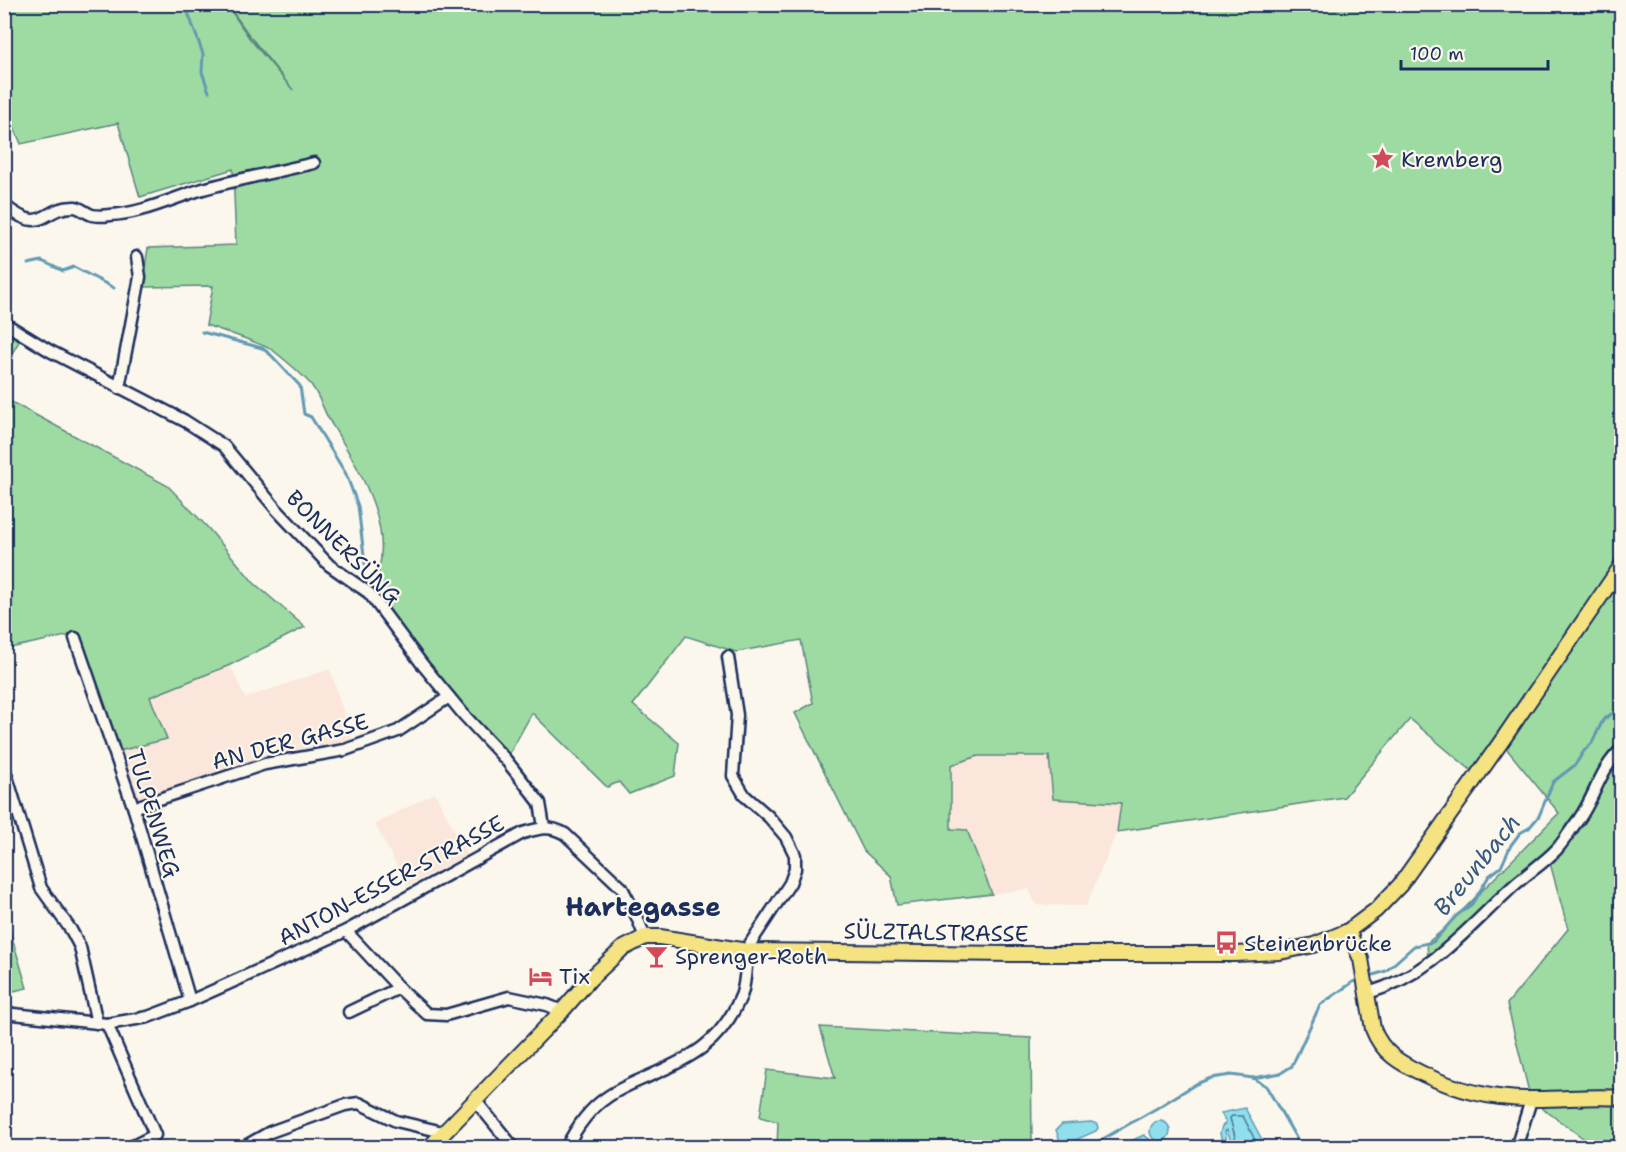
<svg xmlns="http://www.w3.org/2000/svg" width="1626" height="1152" font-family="'Shantell Sans',sans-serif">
<rect width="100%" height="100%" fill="#fbf7ec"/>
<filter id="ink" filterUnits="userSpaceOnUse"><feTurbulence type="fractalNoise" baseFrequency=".0167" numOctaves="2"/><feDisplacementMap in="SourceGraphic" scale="12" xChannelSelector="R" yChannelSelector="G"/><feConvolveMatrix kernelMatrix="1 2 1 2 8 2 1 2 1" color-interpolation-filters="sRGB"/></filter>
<g filter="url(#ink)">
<!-- built -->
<g fill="#fae6da">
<path d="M230,665l15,33 85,-29 22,71 -216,60 -17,-49 48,-12 -18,-42z"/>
<path d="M978,756h72l3,43 68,4 -4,29 -31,74 -50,-1 -7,-16 -37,5 -25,-64 -16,-1v-64z"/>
<path d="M435,793l32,62 -60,31 -32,-62z"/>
</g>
<!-- green -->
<g fill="#9edba2" stroke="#5c8580" stroke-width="1.5">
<path d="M4,5h223l23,34 43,51 -44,-55 -21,-30h1393v552l-148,215 -63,-53 -66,78 -227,35 4,-29 -68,-4 -4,-43h-71l-27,9v64l16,1 25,64 -95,11 -6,-29 -27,-25 -69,-138 18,-10 -12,-63 -65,12 -50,-16 -53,69 46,38 -4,33 -46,18 -10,-12 -12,5 -75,-74 -26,47 -137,-167c34,-55 -9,-123 -38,-170 -7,-11 -11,-26 -19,-37 -8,-10 -27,-26 -37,-34 -12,-9 -53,-21 -69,-27l7,-39 -71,1 6,-39 88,-3 -3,-76 -93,28 -22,-74 -97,21 -16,-39z"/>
<path d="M5,328l16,10 -16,28z"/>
<path d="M4,398l164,88 41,43 45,54 51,44 -75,38 -80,32 17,42 -48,12 -39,-118 -75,16z"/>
<path d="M1621,571l1,564 -8,5 -3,7h-29l1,-9 -52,-38 -24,-96 61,-75 -21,-77 -103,97 -16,9 -1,-15 17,-14 115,-116 -58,-71z"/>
<path d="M5,914l22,74 -22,5h-1z"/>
<path d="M820,1027l211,11 1,109h-255l1,-25 -18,-5 7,-47 68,8z"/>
</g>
<!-- water -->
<g fill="#8fdfec" stroke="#6199b3" stroke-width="1.5">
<path d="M1245,1108l21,39h-33l-6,-17 -2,1 3,16h-5l-3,-14 2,-7 4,-3 -5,-10z"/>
<circle cx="1160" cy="1131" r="10"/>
<path d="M1091,1122l6,2 1,4 -2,3 -34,15 -6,-16 6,-6z"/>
<path d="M1144,1135l5,4 1,8h-32z"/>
</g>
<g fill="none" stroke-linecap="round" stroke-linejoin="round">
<!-- shore -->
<path stroke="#497597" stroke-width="1.5" d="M1238,1148l-8,-30 2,-2h11l16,32"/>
<!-- stream -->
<g stroke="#6199b3" stroke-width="3">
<path d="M185,4l18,50 -1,18 7,20"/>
<path d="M28,264l14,-3 21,10 11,-4 40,21"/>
<path d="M4,270l7,-13"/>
<path d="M202,332l60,16 9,7 29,31 4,28 7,3 35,57 12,32 7,58"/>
<path d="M1370,976l16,-5 28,-25 19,-4 23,-26 16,-12 17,-28 12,-9 10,-22 9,-12 9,-5 10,-12 14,-34 22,-17 9,-14 8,-8 11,-23 14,-10 5,-7"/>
<path d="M1253,1078l28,-5 11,-7 28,-61 33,-23 7,-3"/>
<path d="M1087,1148l70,-40 39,-24 15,-6 20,-3 22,3 13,8 36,62"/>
</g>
<defs>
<g id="minor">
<path d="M4,205c41,33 37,1 71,2 6,1 11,6 17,8 5,1 12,1 18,0 31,-1 63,-17 93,-26 36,-10 74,-17 111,-26"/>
<path d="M4,323l46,28 135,70 39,25 53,64 52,55 40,28 53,71 42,51 42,45 34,43 4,24"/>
<path d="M119,388l21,-111 -3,-20"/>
<path d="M75,638l59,171 56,192"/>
<path d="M728,657l9,58 -4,61 12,20 24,21 17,20 9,18v14l-5,14 -44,67"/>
<path d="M4,767l37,121 30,42 9,17 17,76"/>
<path d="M134,809l7,-4 124,-41 80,-14 53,-19 51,-34"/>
<path d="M346,931l53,57 28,26 19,1 63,-18 38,8 15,6"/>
<path d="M1368,993c61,-18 95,-60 140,-102 15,-15 34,-26 49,-42 8,-9 14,-20 22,-30 16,-22 21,-51 43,-70"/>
<path d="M349,1012l50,-24"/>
<path d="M4,1013l103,11 41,-7 42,-16 156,-70 177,-98c17,-5 27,-8 42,1l57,54 14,27 9,22"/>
<path d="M107,1024l48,111 -26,13"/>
<path d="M475,1100l39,48"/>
<path d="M242,1148l28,-16 75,-27 14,-2 37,18 47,11"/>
<path d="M566,1148c10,-20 22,-38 40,-50 12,-9 27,-15 41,-21 44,-19 74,-34 94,-81 5,-13 5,-31 6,-45"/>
<path d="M1516,1148l15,-48"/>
</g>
<g id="major">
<path d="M1348,931l13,28 12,70c9,24 27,34 50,45 33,16 69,25 106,25 31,1 62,-4 93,-1"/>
<path d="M429,1148l133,-137 27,-31 33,-31 23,-12h15l87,14 265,3h223l45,-2 34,-7 34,-14 28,-21 24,-25 101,-143 121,-177"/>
</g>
</defs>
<!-- minor casing -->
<use href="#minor" stroke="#1b2f5e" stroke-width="15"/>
<!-- major casing -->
<use href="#major" stroke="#1b2f5e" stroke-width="18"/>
<!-- minor -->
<use href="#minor" stroke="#fbf7ec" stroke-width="10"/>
<!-- major -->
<use href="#major" stroke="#f5e382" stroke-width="14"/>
</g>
</g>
<!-- icons -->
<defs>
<symbol id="sight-bare" viewBox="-9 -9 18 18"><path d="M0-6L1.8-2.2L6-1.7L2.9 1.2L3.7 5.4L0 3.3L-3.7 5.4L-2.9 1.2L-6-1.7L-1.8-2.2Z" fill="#d1495b" stroke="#fbf7ec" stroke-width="2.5" paint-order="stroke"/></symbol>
<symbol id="bus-bare" viewBox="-9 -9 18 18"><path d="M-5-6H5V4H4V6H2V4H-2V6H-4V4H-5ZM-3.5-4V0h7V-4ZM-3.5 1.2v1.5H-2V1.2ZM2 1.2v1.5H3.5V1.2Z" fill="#d1495b" stroke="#fbf7ec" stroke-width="2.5" paint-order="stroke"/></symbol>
<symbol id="bar-bare" viewBox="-9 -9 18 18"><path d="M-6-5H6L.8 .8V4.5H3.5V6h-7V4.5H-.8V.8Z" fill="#d1495b" stroke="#fbf7ec" stroke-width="2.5" paint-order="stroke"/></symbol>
<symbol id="hotel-bare" viewBox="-9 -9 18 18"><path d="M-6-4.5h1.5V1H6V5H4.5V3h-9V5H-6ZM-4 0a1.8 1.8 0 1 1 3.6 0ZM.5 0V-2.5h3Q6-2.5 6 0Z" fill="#d1495b" stroke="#fbf7ec" stroke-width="2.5" paint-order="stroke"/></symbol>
</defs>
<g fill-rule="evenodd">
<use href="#sight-bare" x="1366" y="142" width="33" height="33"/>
<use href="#bus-bare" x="1210" y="926" width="33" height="33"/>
<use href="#bar-bare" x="640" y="940" width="33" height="33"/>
<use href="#hotel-bare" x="524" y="960" width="33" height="33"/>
</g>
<g text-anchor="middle" stroke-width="4.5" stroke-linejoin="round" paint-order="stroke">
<!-- poi labels -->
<g font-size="22" fill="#1b2f5e" stroke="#fbf7ec" text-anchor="start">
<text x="1401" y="167">Kremberg</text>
<text x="1244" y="951">Steinenbrücke</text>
<text x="675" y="964">Sprenger-Roth</text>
<text x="559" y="984">Tix</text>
</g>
<!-- street labels -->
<g font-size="22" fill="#1b2f5e" stroke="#fbf7ec">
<text transform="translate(344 547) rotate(45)" y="8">BONNERSÜNG</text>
<text transform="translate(290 741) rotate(-15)" y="8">AN DER GASSE</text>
<text transform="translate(154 813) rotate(73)" y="8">TULPENWEG</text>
<text transform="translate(391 880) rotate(-28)" y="8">ANTON-ESSER-STRASSE</text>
<text transform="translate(936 932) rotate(1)" y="8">SÜLZTALSTRASSE</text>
</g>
<!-- water labels -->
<g font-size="24" font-style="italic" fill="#385b82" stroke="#fbf7ec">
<text transform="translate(1477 865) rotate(-51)" y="8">Breunbach</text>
</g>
<!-- quarter labels -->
<g font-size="26" font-weight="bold" fill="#1b2f5e" stroke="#fbf7ec">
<text x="643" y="916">Hartegasse</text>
</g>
</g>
<!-- margin -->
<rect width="1626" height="1152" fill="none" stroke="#fbf7ec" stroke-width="24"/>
<rect x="12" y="12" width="1602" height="1128" fill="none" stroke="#1b2f5e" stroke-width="2" filter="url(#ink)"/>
<!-- scale -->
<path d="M1401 60v9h147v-9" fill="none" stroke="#1b2f5e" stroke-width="3"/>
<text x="1410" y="60" font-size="18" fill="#1b2f5e" stroke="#fbf7ec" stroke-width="4.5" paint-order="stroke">100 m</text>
</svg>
